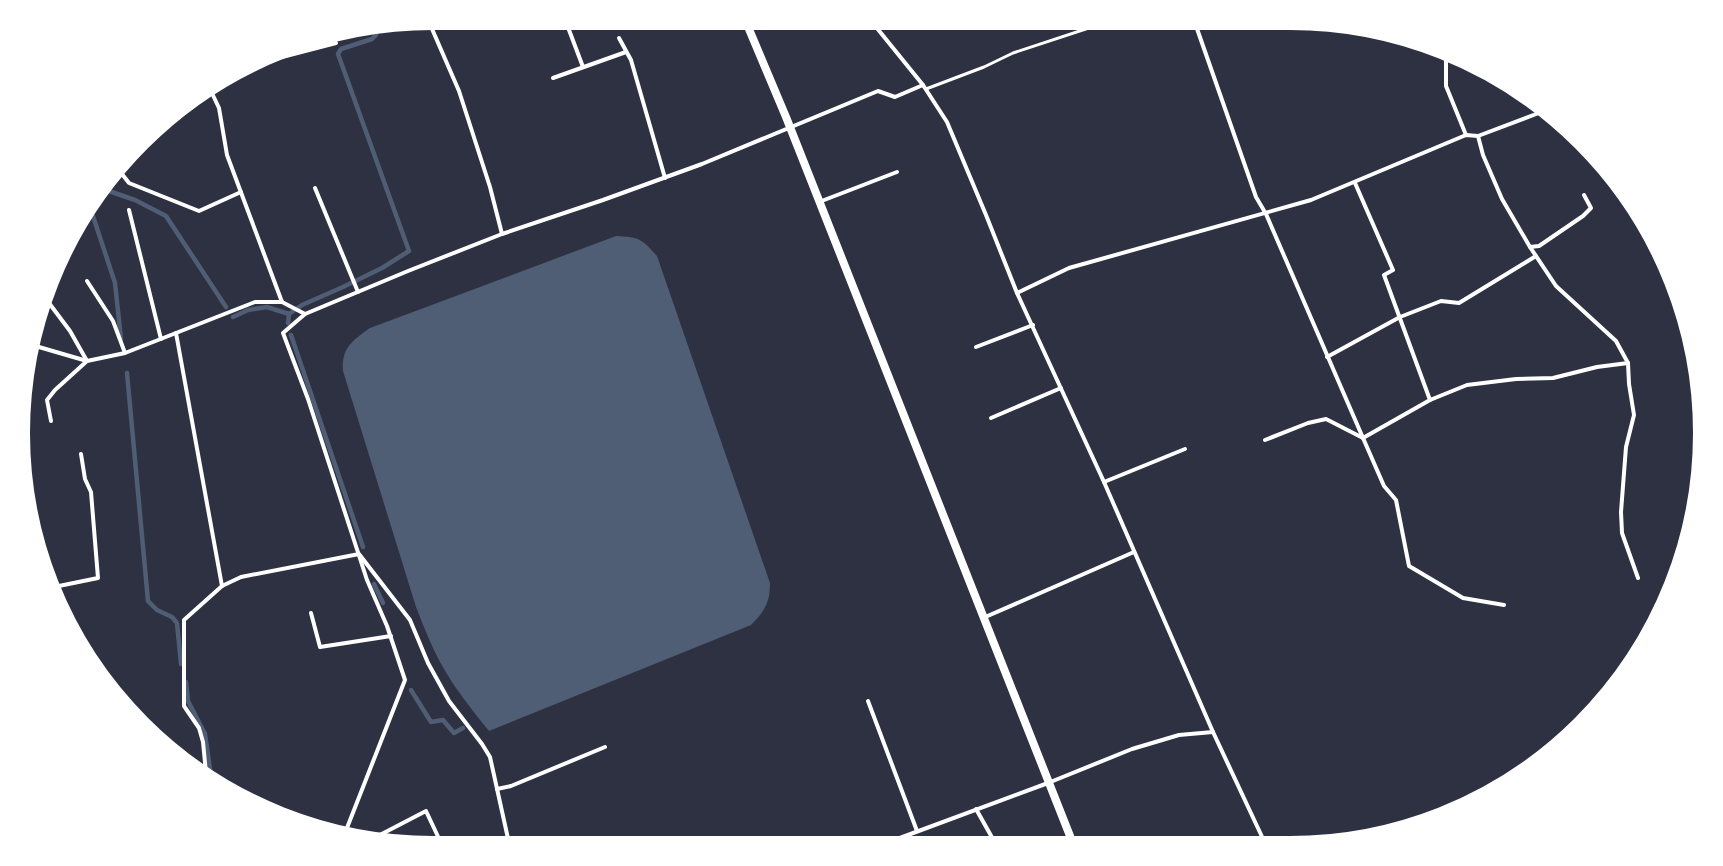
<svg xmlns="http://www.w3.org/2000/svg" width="1723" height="866" font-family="Arial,sans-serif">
<rect width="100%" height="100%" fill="#2d3142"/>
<!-- water -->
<path fill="#4f5d75" d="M616,236c24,1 26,3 41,20l113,327c0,19 -5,28 -19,42l-262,106c-15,-19 -30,-37 -42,-57 -13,-21 -22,-44 -31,-67l-73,-236c-2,-23 10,-31 27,-43z"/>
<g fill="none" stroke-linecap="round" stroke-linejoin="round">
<!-- stream -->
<g stroke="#4f5d75" stroke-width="4.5">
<path d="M103,189l32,11 31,16 60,91"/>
<path d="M90,207l25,76 6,56"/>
<path d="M289,314l13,-9 41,-18 39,-19 27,-17 -71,-197 3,-5 31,-10 4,-4v-7"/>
<path d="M233,317l15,-7 19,-3 22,7 -1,9"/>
<path d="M291,335l72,212"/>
<path d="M127,373l21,228 9,9 15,7 5,6 4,41"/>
<path d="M374,584l9,19"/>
<path d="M186,682l2,19 17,33 6,42"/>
<path d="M411,690l20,32 12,-2 11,13 9,-5"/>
</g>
<!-- service -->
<path stroke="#fff" stroke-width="3" d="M926,89l58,-22 29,-14 91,-30"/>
<!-- minor -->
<g stroke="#fff" stroke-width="4">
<path d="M429,22l30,69 31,96 12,47"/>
<path d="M566,22l17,45"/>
<path d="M872,22l51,63 24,37 39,93 31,78 87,189 109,250 51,109"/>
<path d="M1195,23l61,174 10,17 97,224"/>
<path d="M514,24l5,-2"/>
<path d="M619,38l12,22 34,118"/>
<path d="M1445,54l1,4v28l20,49"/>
<path d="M259,63l77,-20"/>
<path d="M553,78l73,-26"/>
<path d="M210,89l9,19 8,47 55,147"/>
<path d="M1478,136l5,19 19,44 28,48 26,39 60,55 12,22 1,21 5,31 -8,32 -5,65 1,21 16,45"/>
<path d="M118,169l11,14 70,28 42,-19"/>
<path d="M1355,183l38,87 -9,5 46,125 -67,38 21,48 12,14 13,66 54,32 41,7"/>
<path d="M315,188l43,104"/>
<path d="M819,202l78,-30"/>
<path d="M129,210l32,129"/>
<path d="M1530,247l9,-1 44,-30 8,-8 -7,-13"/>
<path d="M87,281l26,40 12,32"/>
<path d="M1017,293l52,-25 242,-68 155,-65 12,1 66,-25"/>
<path d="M46,299l24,32 17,30 -32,29 -8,10 4,21"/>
<path d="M305,314l-22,19 25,66 59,181 20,46 18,54 -60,153"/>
<path d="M176,333l46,253"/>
<path d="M32,345l55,16 38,-8 130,-51h27l23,12 103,-43 94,-37 101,-34 99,-36 176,-73 17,6 28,-12"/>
<path d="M976,347l57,-22"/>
<path d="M1327,357l73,-40 41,-16 18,2 77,-47"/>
<path d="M1430,400l37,-15 49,-6 37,-1 44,-11 31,-4"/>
<path d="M991,418l70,-30"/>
<path d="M1265,440l43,-17 18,-4 37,19"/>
<path d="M1104,482l81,-33"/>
<path d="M54,587l44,-9 -7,-86 -6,-13 -4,-25"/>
<path d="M311,613l9,34 71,-11"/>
<path d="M983,618l151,-66"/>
<path d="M868,701l49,130"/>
<path d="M206,773l-3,-31 -4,-14 -15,-22v-86l38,-34 19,-9 118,-23 51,66 18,43 21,38 33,43 8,13 19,86"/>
<path d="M497,789l14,-3 94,-39"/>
<path d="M976,809l18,32"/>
<path d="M374,838l52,-27 15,32"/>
<path d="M889,842l159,-59 84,-34 47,-14 34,-3"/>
<path d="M556,843l4,-2"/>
</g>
<!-- secondary -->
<path stroke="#fff" stroke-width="8" d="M746,22l40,95 286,724"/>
</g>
<!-- crop -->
<path d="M0 0H1723V866H0ZM433 29H1290A404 404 0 0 1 1694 433V433A404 404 0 0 1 1290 837H433A404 404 0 0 1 29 433V433A404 404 0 0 1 433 29Z" fill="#fff" fill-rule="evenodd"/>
<path fill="none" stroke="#fff" stroke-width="2" d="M433 29H1290A404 404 0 0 1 1694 433V433A404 404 0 0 1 1290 837H433A404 404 0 0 1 29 433V433A404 404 0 0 1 433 29Z"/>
</svg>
